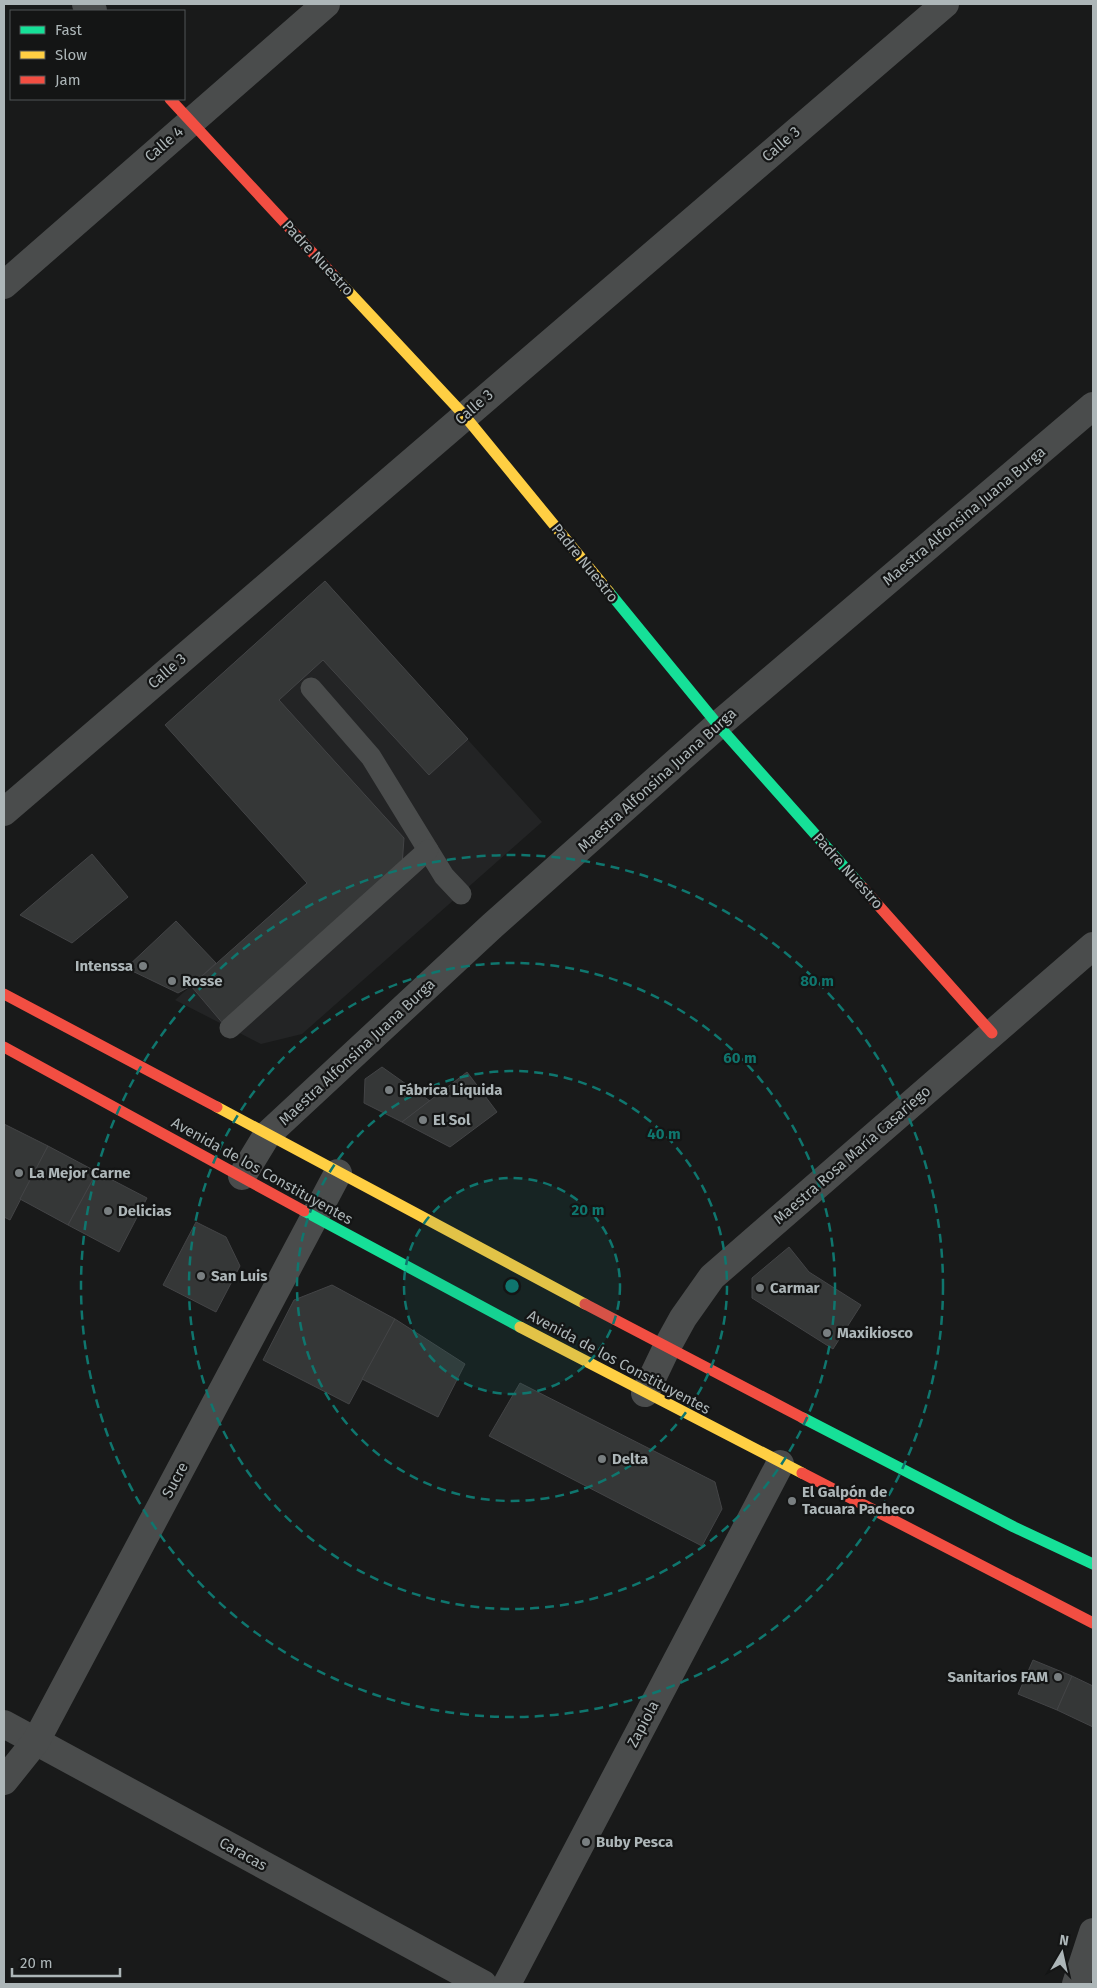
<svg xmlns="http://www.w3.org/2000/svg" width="1097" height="1988" font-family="'Fira Sans',sans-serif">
<rect width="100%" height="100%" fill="#191a1a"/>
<!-- built -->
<path fill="#232425" d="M325,581l217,241 -240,212 -41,10 -86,-44 132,-117 -142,-158z"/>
<!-- building -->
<g fill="#353737" stroke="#434446">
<path d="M325,581l143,158 -39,36 -106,-115 -44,40 125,138 -2,28 -177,160 -34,-40 116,-103 -142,-158z"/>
<path d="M92,854l36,43 -56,46 -52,-28z"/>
<path d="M176,921l40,42 -25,23 -13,7 -52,-25z"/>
<path d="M382,1067l48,34 -28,21 -38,-19 1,-24z"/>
<path d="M467,1072l30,40 -47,35 -48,-25z"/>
<path d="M4,1124l44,22 -38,74 -6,-3z"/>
<path d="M48,1146l49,26 -29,53 -48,-26z"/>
<path d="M97,1172l50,26 -28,54 -51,-27z"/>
<path d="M196,1222l30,15 14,29 -24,46 -53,-27z"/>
<path d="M789,1247l20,25 52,33 -28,44 -81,-51v-20z"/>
<path d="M332,1285l63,34 -46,85 -86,-44 31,-60z"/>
<path d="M395,1319l70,45 -27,53 -76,-38z"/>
<path d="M520,1383l195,99 7,27 -20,37 -213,-110z"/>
<path d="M1033,1660l39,16 -15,34 -39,-16z"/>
<path d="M1072,1676l21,10v41l-36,-17z"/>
</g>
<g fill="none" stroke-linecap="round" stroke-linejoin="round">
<!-- lane -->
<g stroke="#4a4c4c" stroke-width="21">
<path d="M311,688l60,69 73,119 17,18"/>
<path d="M230,1028l198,-178"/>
</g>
<!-- street -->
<g stroke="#4a4c4c" stroke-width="28">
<path d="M86,4l7,7"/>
<path d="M4,285l322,-281"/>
<path d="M4,812l941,-808"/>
<path d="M242,1176l25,-41 225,-209 226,-201 375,-319"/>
<path d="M645,1393l22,-46 16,-29 29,-41 381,-331"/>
<path d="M4,1724l479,260"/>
<path d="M4,1781l32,-40 302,-568"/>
<path d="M507,1984l273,-520"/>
<path d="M1076,1984l17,-52"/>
</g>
<!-- fast -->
<g stroke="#16e098" stroke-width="11">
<path d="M609,592l109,133 144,162"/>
<path d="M304,1211l216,116"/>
<path d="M803,1418l211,109 79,37"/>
</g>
<!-- slow -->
<g stroke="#ffcf43" stroke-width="11">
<path d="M335,277l129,138 145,177"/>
<path d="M217,1107l368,197"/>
<path d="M520,1327l282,146"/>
</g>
<!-- jam -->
<g stroke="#f24e42" stroke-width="11">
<path d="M170,99l165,178"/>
<path d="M862,887l130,146"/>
<path d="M4,994l213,113"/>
<path d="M4,1047l300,164"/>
<path d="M585,1304l218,114"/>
<path d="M802,1473l291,150"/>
</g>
</g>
<!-- distance rings -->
<circle cx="512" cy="1286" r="108" fill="#0f766e" fill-opacity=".12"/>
<g fill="none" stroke="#0f766e" stroke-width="2.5" stroke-dasharray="9 6">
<circle cx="512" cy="1286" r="108"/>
<circle cx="512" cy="1286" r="215"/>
<circle cx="512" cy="1286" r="323"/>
<circle cx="512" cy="1286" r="431"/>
</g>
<!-- markers -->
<g fill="#797f81" stroke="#141515" stroke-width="2">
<circle cx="143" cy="966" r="5"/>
<circle cx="172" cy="981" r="5"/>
<circle cx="389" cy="1090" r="5"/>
<circle cx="423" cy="1120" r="5"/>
<circle cx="19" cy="1173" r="5"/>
<circle cx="108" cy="1211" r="5"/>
<circle cx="201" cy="1276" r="5"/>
<circle cx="760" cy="1288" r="5"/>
<circle cx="827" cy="1333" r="5"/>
<circle cx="602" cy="1459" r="5"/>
<circle cx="792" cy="1501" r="5"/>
<circle cx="1058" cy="1677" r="5"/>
<circle cx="586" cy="1842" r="5"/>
</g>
<g text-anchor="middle" stroke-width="4.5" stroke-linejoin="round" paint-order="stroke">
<!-- street labels -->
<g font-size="15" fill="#adb6b8" stroke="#141515">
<text transform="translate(164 144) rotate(-41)" y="5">Calle 4</text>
<text transform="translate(781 144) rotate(-41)" y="5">Calle 3</text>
<text transform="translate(318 258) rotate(47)" y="5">Padre Nuestro</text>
<text transform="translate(474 407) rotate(-41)" y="5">Calle 3</text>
<text transform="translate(964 516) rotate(-40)" y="5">Maestra Alfonsina Juana Burga</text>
<text transform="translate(585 563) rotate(51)" y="5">Padre Nuestro</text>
<text transform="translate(167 671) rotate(-41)" y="5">Calle 3</text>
<text transform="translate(657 780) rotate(-42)" y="5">Maestra Alfonsina Juana Burga</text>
<text transform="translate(848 871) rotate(48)" y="5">Padre Nuestro</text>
<text transform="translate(357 1052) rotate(-43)" y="5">Maestra Alfonsina Juana Burga</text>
<text transform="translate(852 1155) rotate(-41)" y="5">Maestra Rosa María Casariego</text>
<text transform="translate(262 1171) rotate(29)" y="5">Avenida de los Constituyentes</text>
<text transform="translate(619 1362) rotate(28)" y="5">Avenida de los Constituyentes</text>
<text transform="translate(175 1480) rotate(-62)" y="5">Sucre</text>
<text transform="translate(643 1724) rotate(-62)" y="5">Zapiola</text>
<text transform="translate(243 1854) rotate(29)" y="5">Caracas</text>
</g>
<!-- poi labels -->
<g font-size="15" font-weight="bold" fill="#adb6b8" stroke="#141515" text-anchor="start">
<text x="133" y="971" text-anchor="end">Intenssa</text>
<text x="182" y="986">Rosse</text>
<text x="399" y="1095">Fábrica Liquida</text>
<text x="433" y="1125">El Sol</text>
<text x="29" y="1178">La Mejor Carne</text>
<text x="118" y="1216">Delicias</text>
<text x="211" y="1281">San Luis</text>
<text x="770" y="1293">Carmar</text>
<text x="837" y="1338">Maxikiosco</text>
<text x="612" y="1464">Delta</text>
<text x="802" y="1497">El Galpón de<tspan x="802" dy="17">Tacuara Pacheco</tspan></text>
<text x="1048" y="1682" text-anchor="end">Sanitarios FAM</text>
<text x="596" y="1847">Buby Pesca</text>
</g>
</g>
<circle cx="512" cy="1286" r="8" fill="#0f766e" stroke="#141515" stroke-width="2.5"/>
<g font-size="15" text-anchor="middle" font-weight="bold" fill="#0f766e" stroke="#141515" stroke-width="4.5" stroke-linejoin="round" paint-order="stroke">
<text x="817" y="986">80 m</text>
<text x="740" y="1063">60 m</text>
<text x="664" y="1139">40 m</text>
<text x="588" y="1215">20 m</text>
</g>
<!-- border -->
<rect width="1097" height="1988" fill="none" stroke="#adb6b8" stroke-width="10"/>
<!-- legend -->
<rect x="10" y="10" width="175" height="90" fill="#141515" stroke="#515556"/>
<rect x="20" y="26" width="25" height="8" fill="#16e098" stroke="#515556"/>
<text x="55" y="35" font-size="15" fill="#adb6b8">Fast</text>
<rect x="20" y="51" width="25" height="8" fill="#ffcf43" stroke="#515556"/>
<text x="55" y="60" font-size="15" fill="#adb6b8">Slow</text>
<rect x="20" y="76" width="25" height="8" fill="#f24e42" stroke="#515556"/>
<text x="55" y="85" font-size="15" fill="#adb6b8">Jam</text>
<!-- north arrow -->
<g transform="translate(1062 1953) rotate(9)" stroke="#141515" stroke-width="4" paint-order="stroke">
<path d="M0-4L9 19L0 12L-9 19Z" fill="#adb6b8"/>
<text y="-8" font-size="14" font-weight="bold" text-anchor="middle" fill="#adb6b8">N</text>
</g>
<!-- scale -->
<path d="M12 1968v8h108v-8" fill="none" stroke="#adb6b8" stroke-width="2.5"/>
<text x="20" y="1968" font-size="15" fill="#adb6b8" stroke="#141515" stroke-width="4" paint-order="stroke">20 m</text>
</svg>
